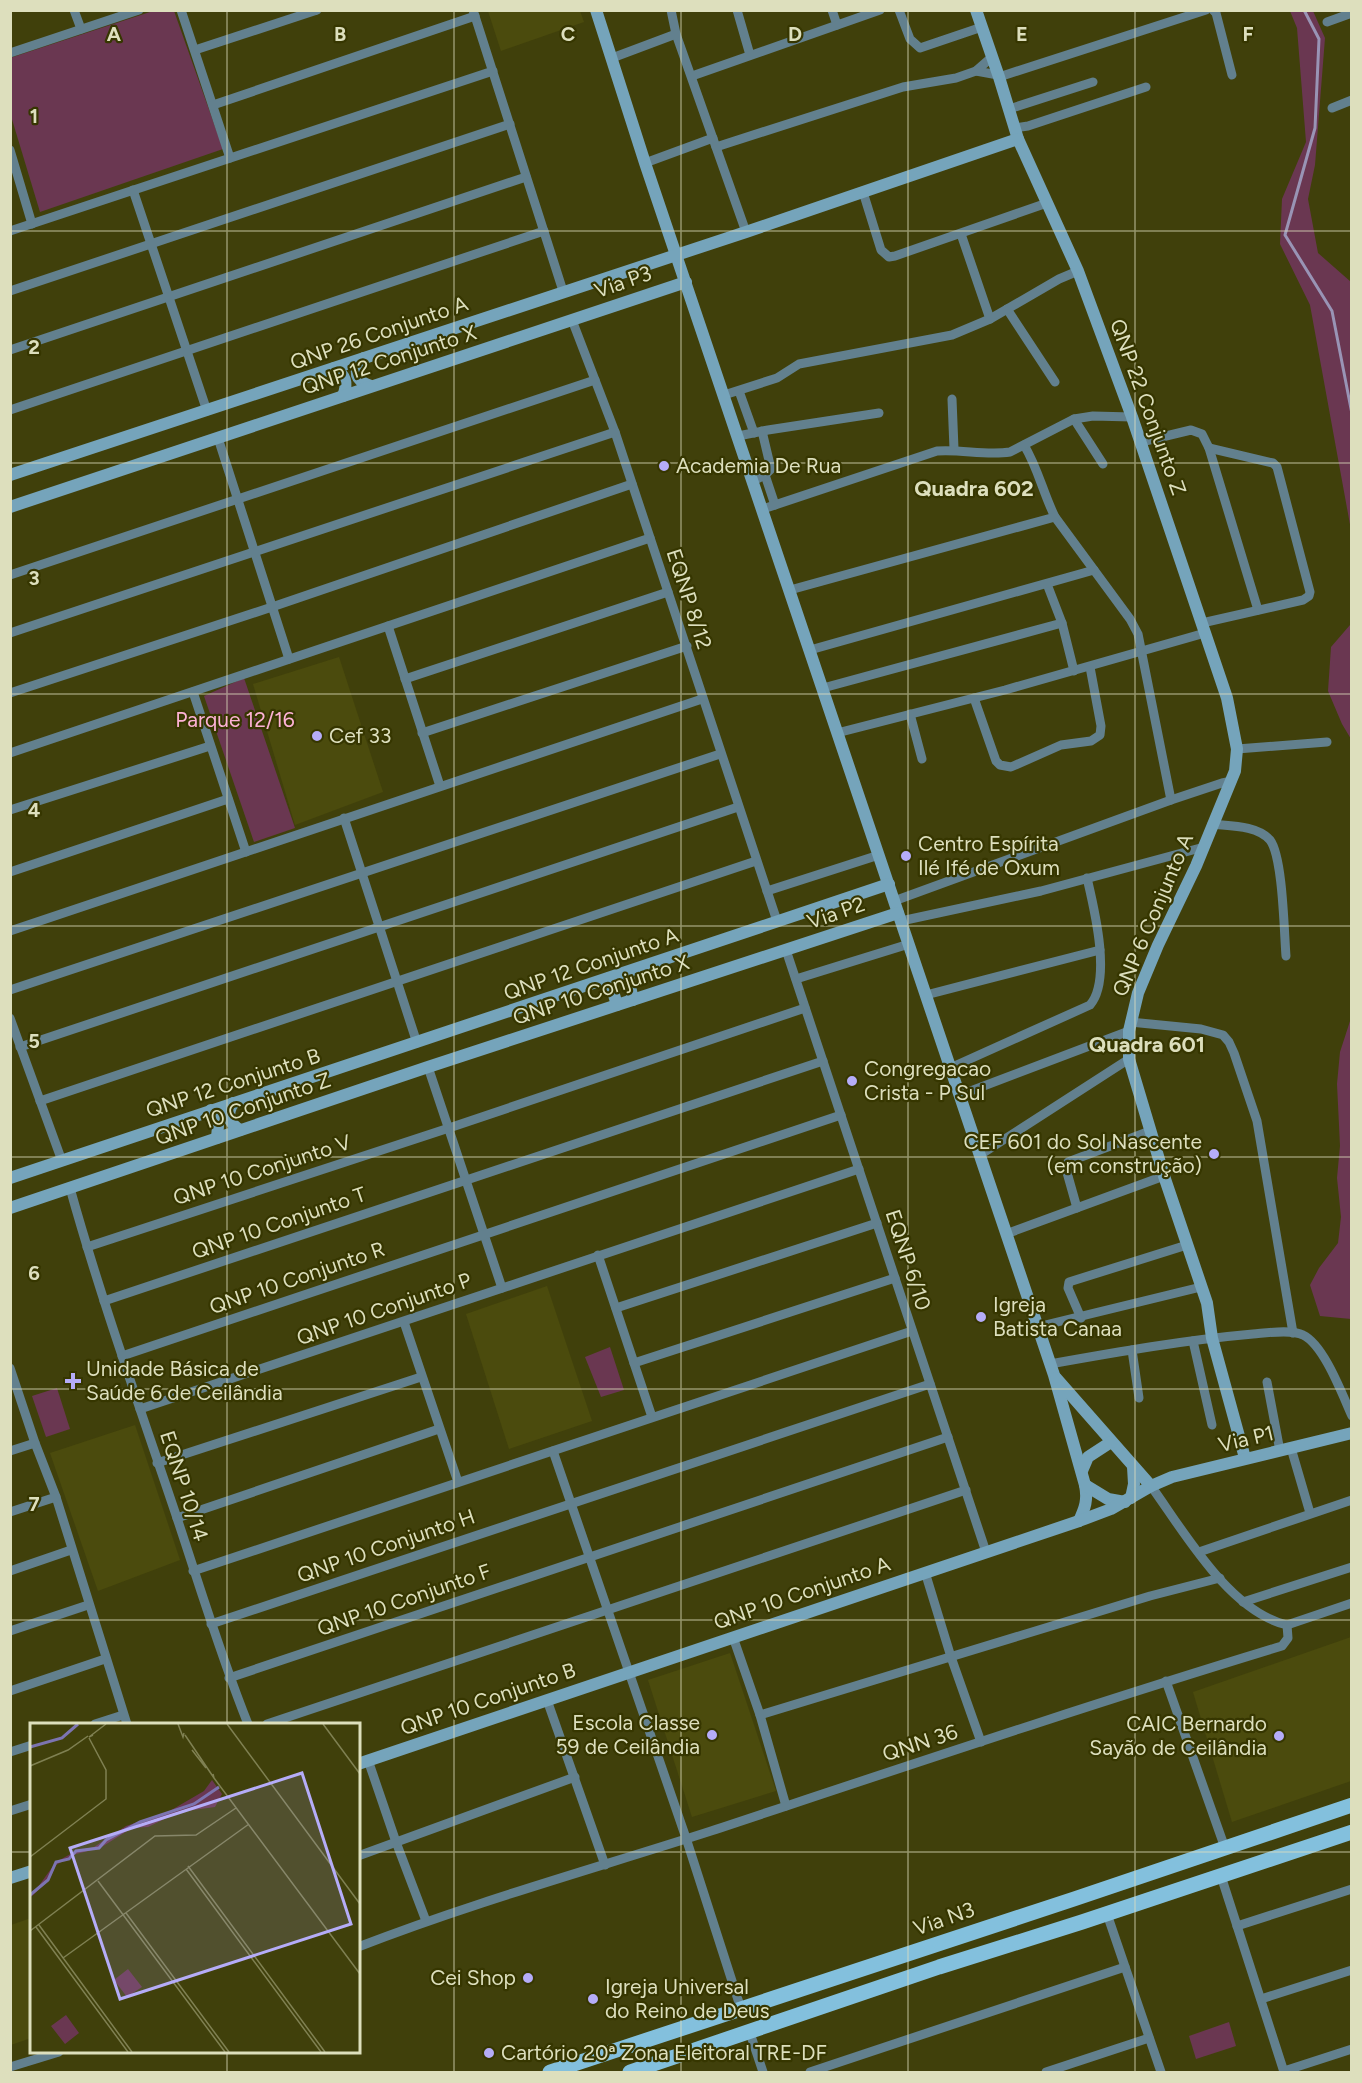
<svg xmlns="http://www.w3.org/2000/svg" width="1362" height="2083" font-family="Figtree,sans-serif">
<rect width="100%" height="100%" fill="#40400b"/>
<!-- built -->
<g fill="#4b4b0d">
<path d="M488,11h92l4,11 -83,29z"/>
<path d="M339,657l44,135 -88,33 -42,-141z"/>
<path d="M547,1286l45,135 -83,28 -43,-135z"/>
<path d="M135,1425l45,135 -82,31 -48,-138z"/>
<path d="M1351,1637v144l-119,41 -39,-130z"/>
<path d="M730,1653l46,138 -84,26 -44,-137z"/>
<path d="M31,1918v120l-20,7v-120z"/>
</g>
<!-- green -->
<g fill="#6a3751">
<path d="M153,11h21l49,138 -183,63 -29,-96 -1,-58z"/>
<path d="M1290,11h23l12,27 -10,127 -7,34 10,54 33,29v248l-41,-225 -30,-61 2,-45 24,-57 -9,-114z"/>
<path d="M1351,621v118l-9,-15 -14,-33 3,-44 19,-22z"/>
<path d="M244,678l51,150 -41,14 -50,-146z"/>
<path d="M1351,1018l1,301h-1l-31,-3 -10,-31 9,-17 19,-25 3,-26 -4,-39 3,-32 -3,-62 3,-32z"/>
<path d="M610,1347l14,43 -23,7 -16,-40z"/>
<path d="M57,1388l13,41 -24,8 -14,-41z"/>
<path d="M1229,2022l7,24 -40,13 -7,-23z"/>
</g>
<g fill="none" stroke-linecap="round" stroke-linejoin="round">
<!-- stream -->
<path stroke="#9994b5" stroke-width="3" d="M1304,10l15,29 -4,89 -30,107 47,76 20,103"/>
<!-- street -->
<g stroke="#62808e" stroke-width="9">
<path d="M74,10l7,19"/>
<path d="M181,10l49,148"/>
<path d="M473,10l90,281"/>
<path d="M671,10l5,24 70,198"/>
<path d="M737,10l13,45"/>
<path d="M832,10l5,15"/>
<path d="M899,10l11,29 10,9 62,-21"/>
<path d="M1213,10l3,3 16,62"/>
<path d="M1327,22l25,-9"/>
<path d="M195,50l122,-40"/>
<path d="M10,53l129,-43"/>
<path d="M612,58l64,-24"/>
<path d="M976,71l22,4"/>
<path d="M692,76l188,-66"/>
<path d="M999,77l207,-67"/>
<path d="M213,105l262,-89"/>
<path d="M1332,108l20,-8"/>
<path d="M1009,109l84,-27"/>
<path d="M1014,128l14,-2 118,-39"/>
<path d="M716,147l187,-60 53,-9 20,-7 16,-14"/>
<path d="M10,150l22,74"/>
<path d="M645,163l68,-25"/>
<path d="M133,190l74,221"/>
<path d="M863,192l18,58 8,7 6,-1 152,-53"/>
<path d="M10,231l483,-160"/>
<path d="M961,234l29,85"/>
<path d="M10,291l500,-167"/>
<path d="M1007,309l48,73"/>
<path d="M572,320l43,112 162,489"/>
<path d="M10,350l516,-173"/>
<path d="M739,391l15,42"/>
<path d="M724,395l53,-17 22,-14 153,-29 38,-16 69,-40 19,-8"/>
<path d="M952,399l2,50"/>
<path d="M10,410l534,-179"/>
<path d="M1074,419l29,45"/>
<path d="M738,436l30,-6 111,-17"/>
<path d="M218,438l71,221"/>
<path d="M1141,442l50,-12 11,4 7,14 49,162"/>
<path d="M1024,445c14,23 19,48 31,72l75,102 8,15 33,166"/>
<path d="M765,475l10,30"/>
<path d="M753,481l12,-6 6,-6 -9,-38"/>
<path d="M763,509l174,-58c25,-2 49,5 73,1l64,-33 19,-3 39,1"/>
<path d="M10,575l585,-195"/>
<path d="M1047,584l15,39 12,48"/>
<path d="M790,590l265,-73"/>
<path d="M1202,623l101,-23 6,-4 1,-4 -33,-125 -4,-4 -64,-15"/>
<path d="M388,626l52,160"/>
<path d="M10,633l605,-201"/>
<path d="M810,650l284,-80"/>
<path d="M405,679l263,-87"/>
<path d="M823,688l239,-65"/>
<path d="M193,692l53,160"/>
<path d="M10,693l262,-86 360,-123"/>
<path d="M974,698l22,63 4,4 11,2 50,-22 30,-4 9,-6 1,-9 -11,-59"/>
<path d="M910,714l12,45"/>
<path d="M422,733l265,-87"/>
<path d="M837,733l168,-43 200,-57"/>
<path d="M1237,749l90,-7"/>
<path d="M10,753l640,-215"/>
<path d="M10,810l200,-64"/>
<path d="M344,818l73,225"/>
<path d="M1212,824c17,2 45,1 58,16 13,17 14,92 16,116"/>
<path d="M10,872l218,-73"/>
<path d="M767,891l112,-36"/>
<path d="M894,901l277,-101 51,-17 10,-2"/>
<path d="M901,921l140,-30 163,-44"/>
<path d="M10,931l692,-232"/>
<path d="M786,950l200,602"/>
<path d="M796,979l113,-35"/>
<path d="M10,990l710,-236"/>
<path d="M926,995l174,-45"/>
<path d="M10,1018l52,143"/>
<path d="M1130,1022l71,7 22,6 6,7 5,11 23,68 36,212"/>
<path d="M20,1047l718,-240"/>
<path d="M428,1067l74,221"/>
<path d="M950,1068l140,-63c22,-25 4,-97 -3,-127"/>
<path d="M960,1095l169,-64"/>
<path d="M40,1101l716,-240"/>
<path d="M980,1155l149,-96"/>
<path d="M70,1188c31,111 70,220 107,330 23,69 44,139 71,206"/>
<path d="M1077,1208l-11,-39 2,-7 82,-31"/>
<path d="M1006,1234l158,-58"/>
<path d="M87,1247l362,-119 356,-120"/>
<path d="M598,1255l54,162"/>
<path d="M104,1301l719,-240"/>
<path d="M616,1308l261,-85"/>
<path d="M1081,1318l-13,-30 1,-6 118,-37"/>
<path d="M404,1322l54,160"/>
<path d="M1037,1327l164,-40"/>
<path d="M1193,1341l19,84"/>
<path d="M1132,1350l7,48"/>
<path d="M122,1356l719,-241"/>
<path d="M634,1363l261,-85"/>
<path d="M1050,1364c67,-12 135,-24 203,-30 13,-1 39,-5 50,1 21,10 39,59 49,81"/>
<path d="M10,1368l25,75 21,54 71,227"/>
<path d="M1267,1382l13,69"/>
<path d="M140,1409l719,-240"/>
<path d="M1291,1448l19,65"/>
<path d="M10,1451l25,-8"/>
<path d="M553,1451l133,387 55,171"/>
<path d="M157,1463l264,-86"/>
<path d="M1151,1486c34,47 78,125 136,139"/>
<path d="M10,1512l46,-15"/>
<path d="M177,1518l262,-89"/>
<path d="M1199,1552l153,-52"/>
<path d="M10,1571l61,-21"/>
<path d="M193,1571l719,-240"/>
<path d="M925,1572l26,85 30,85"/>
<path d="M1243,1602l109,-35"/>
<path d="M211,1624l719,-240"/>
<path d="M1287,1625l65,-22"/>
<path d="M10,1631l78,-26"/>
<path d="M733,1637l27,78 26,91"/>
<path d="M229,1678l719,-241"/>
<path d="M1166,1681l59,167"/>
<path d="M10,1691l95,-32"/>
<path d="M547,1700l58,165"/>
<path d="M760,1715l390,-119 70,-18"/>
<path d="M95,1724l28,-9"/>
<path d="M267,1724l699,-234"/>
<path d="M10,1752l22,-7"/>
<path d="M368,1760l28,82 30,79"/>
<path d="M10,1811l22,-7"/>
<path d="M358,1856l217,-79"/>
<path d="M1221,1876l63,196"/>
<path d="M1107,1914l54,158"/>
<path d="M1237,1926l115,-37"/>
<path d="M358,1947c116,-45 235,-78 353,-116 190,-63 380,-127 571,-185l6,-8 -1,-13"/>
<path d="M1261,1999l91,-29"/>
<path d="M750,2033l13,39"/>
<path d="M10,2067l49,-15"/>
<path d="M1284,2071l68,-22"/>
<path d="M810,2072l315,-105"/>
<path d="M1046,2072l103,-34"/>
</g>
<!-- secondary -->
<g stroke="#75a4bb" stroke-width="12">
<path d="M596,10l49,153 409,1212 31,110c3,15 0,23 -6,36"/>
<path d="M976,10l23,67 19,62 60,132 54,146 95,281 10,51 -2,22 -39,95 -38,79 -20,48 -9,38v28l35,117 43,127 5,35 33,120"/>
<path d="M364,358c-12,13 -9,23 7,28"/>
<path d="M334,368c12,7 14,16 9,28"/>
<path d="M10,475l736,-243 272,-93"/>
<path d="M10,507l676,-225"/>
<path d="M627,972l6,28"/>
<path d="M609,978l8,27"/>
<path d="M233,1103c-7,12 -4,20 7,27"/>
<path d="M211,1110l7,16 -1,12"/>
<path d="M10,1178l879,-294"/>
<path d="M10,1208l418,-141 470,-154"/>
<path d="M1056,1378l95,108"/>
<path d="M1082,1471l6,-14 23,-15"/>
<path d="M1085,1485l23,14 17,3"/>
<path d="M1131,1498l3,-14 -1,-17"/>
<path d="M358,1764l721,-243 32,-12 40,-23 21,-9 180,-44"/>
<path d="M10,1878l22,-7"/>
</g>
<!-- primary -->
<g stroke="#83c0dd" stroke-width="15">
<path d="M550,2072l524,-173 278,-94"/>
<path d="M630,2072l309,-105 143,-45 270,-90"/>
</g>
</g>
<!-- grid -->
<path fill="none" stroke="#dddfbd" stroke-width="1.5" stroke-opacity="0.55" d="M227,10v1714M454,10v2062M681,10v2062M908,10v2062M1135,10v2062M10,231h1342M10,463h1342M10,694h1342M10,926h1342M10,1157h1342M10,1389h1342M10,1620h1342M10,1852h22M358,1852h994M227,2052v20"/>
<!-- markers -->
<g fill="#b5acf8" stroke="#363600" stroke-width="2">
<circle cx="664" cy="466" r="6"/>
<circle cx="317" cy="736" r="6"/>
<circle cx="906" cy="856" r="6"/>
<circle cx="852" cy="1081" r="6"/>
<circle cx="1214" cy="1154" r="6"/>
<circle cx="981" cy="1317" r="6"/>
<path d="M70 1372h6v6h6v6h-6v6h-6v-6h-6v-6h6z"/>
<circle cx="712" cy="1735" r="6"/>
<circle cx="1279" cy="1736" r="6"/>
<circle cx="528" cy="1978" r="6"/>
<circle cx="593" cy="1999" r="6"/>
<circle cx="489" cy="2053" r="6"/>
</g>
<g text-anchor="middle" stroke-width="4.5" stroke-linejoin="round" paint-order="stroke">
<!-- street labels -->
<g font-size="21" fill="#dddfbd" stroke="#363600">
<text transform="translate(623 282) rotate(-19)" y="7">Via P3</text>
<text transform="translate(379 333) rotate(-19)" y="7">QNP 26 Conjunto A</text>
<text transform="translate(389 360) rotate(-18)" y="7">QNP 12 Conjunto X</text>
<text transform="translate(1148 407) rotate(70)" y="7">QNP 22 Conjunto Z</text>
<text transform="translate(689 599) rotate(72)" y="7">EQNP 8/12</text>
<text transform="translate(836 913) rotate(-19)" y="7">Via P2</text>
<text transform="translate(1153 915) rotate(-67)" y="7">QNP 6 Conjunto A</text>
<text transform="translate(591 964) rotate(-19)" y="7">QNP 12 Conjunto A</text>
<text transform="translate(601 990) rotate(-18)" y="7">QNP 10 Conjunto X</text>
<text transform="translate(233 1083) rotate(-18)" y="7">QNP 12 Conjunto B</text>
<text transform="translate(243 1109) rotate(-19)" y="7">QNP 10 Conjunto Z</text>
<text transform="translate(262 1170) rotate(-18)" y="7">QNP 10 Conjunto V</text>
<text transform="translate(279 1223) rotate(-19)" y="7">QNP 10 Conjunto T</text>
<text transform="translate(908 1260) rotate(72)" y="7">EQNP 6/10</text>
<text transform="translate(297 1278) rotate(-19)" y="7">QNP 10 Conjunto R</text>
<text transform="translate(384 1309) rotate(-19)" y="7">QNP 10 Conjunto P</text>
<text transform="translate(1246 1439) rotate(-13)" y="7">Via P1</text>
<text transform="translate(184 1486) rotate(72)" y="7">EQNP 10/14</text>
<text transform="translate(386 1546) rotate(-19)" y="7">QNP 10 Conjunto H</text>
<text transform="translate(802 1593) rotate(-19)" y="7">QNP 10 Conjunto A</text>
<text transform="translate(404 1600) rotate(-19)" y="7">QNP 10 Conjunto F</text>
<text transform="translate(488 1699) rotate(-19)" y="7">QNP 10 Conjunto B</text>
<text transform="translate(920 1743) rotate(-18)" y="7">QNN 36</text>
<text transform="translate(944 1919) rotate(-19)" y="7">Via N3</text>
</g>
<!-- poi labels -->
<g font-size="21" fill="#dddfbd" stroke="#363600" text-anchor="start">
<text x="676" y="473">Academia De Rua</text>
<text x="329" y="743">Cef 33</text>
<text x="918" y="851">Centro Espírita<tspan x="918" dy="24">Ilé Ifé de Oxum</tspan></text>
<text x="864" y="1076">Congregacao<tspan x="864" dy="24">Crista - P Sul</tspan></text>
<text x="1202" y="1149" text-anchor="end">CEF 601 do Sol Nascente<tspan x="1202" dy="24">(em construção)</tspan></text>
<text x="993" y="1312">Igreja<tspan x="993" dy="24">Batista Canaa</tspan></text>
<text x="86" y="1376">Unidade Básica de<tspan x="86" dy="24">Saúde 6 de Ceilândia</tspan></text>
<text x="700" y="1730" text-anchor="end">Escola Classe<tspan x="700" dy="24">59 de Ceilândia</tspan></text>
<text x="1267" y="1731" text-anchor="end">CAIC Bernardo<tspan x="1267" dy="24">Sayão de Ceilândia</tspan></text>
<text x="516" y="1985" text-anchor="end">Cei Shop</text>
<text x="605" y="1994">Igreja Universal<tspan x="605" dy="24">do Reino de Deus</tspan></text>
<text x="501" y="2060">Cartório 20ª Zona Eleitoral TRE-DF</text>
</g>
<!-- park labels -->
<g font-size="21" fill="#fdb2d5" stroke="#363600">
<text x="235" y="727">Parque 12/16</text>
</g>
<!-- neighbourhood labels -->
<g font-size="22" font-weight="bold" fill="#dddfbd" stroke="#363600">
<text x="974" y="496">Quadra 602</text>
<text x="1147" y="1052">Quadra 601</text>
</g>
</g>
<!-- overview -->
<g transform="translate(30 1723)">
<rect width="330" height="330" fill="#40400b"/>
<path d="M182,57l10,14 -7,13 -36,5 -31,15 -16,1 -32,20 -24,6 -20,11 -7,15 -19,18 26,-36 20,-11 18,-4 32,-21 42,-14 36,-21zM98,246l14,18 -15,10 -13,-17zM36,292l13,18 -14,11 -14,-18z" fill="#6a3751"/>
<path fill="none" stroke="#7c74b1" stroke-width="3" d="M0,24l32,-9 16,-14M0,172l18,-15 8,-18 13,-3 7,-8 23,-3 7,-8 34,-18 54,-18 25,-17"/>
<path fill="none" stroke="#7f8052" stroke-width="1.5" d="M148,1l5,13 1,-4M197,1l133,180M293,1l37,50M63,12l-4,2 17,-13M155,12l29,43 -1,-4M162,27l14,18M0,43l38,-16 20,-14M184,55l146,196M0,134l76,-58v-29l-17,-32M158,143l137,186M156,146l135,183M68,158l127,171M96,190l103,139M9,202l93,127M6,204l92,125M0,208l125,-95 41,-1 40,-27M33,235l186,-134"/>
<path fill="#b5acf8" fill-opacity="0.15" stroke="#b5acf8" stroke-width="3" d="M272,50l49,151 -231,75 -50,-151z"/>
<rect width="330" height="330" fill="none" stroke="#dddfbd" stroke-width="3"/>
</g>
<g font-size="20" text-anchor="middle" font-weight="bold" fill="#dddfbd" stroke="#363600" stroke-width="4.5" stroke-linejoin="round" paint-order="stroke">
<text x="114" y="41">A</text>
<text x="340" y="41">B</text>
<text x="568" y="41">C</text>
<text x="795" y="41">D</text>
<text x="1022" y="41">E</text>
<text x="1248" y="41">F</text>
<text x="34" y="123">1</text>
<text x="34" y="354">2</text>
<text x="34" y="585">3</text>
<text x="34" y="817">4</text>
<text x="34" y="1048">5</text>
<text x="34" y="1280">6</text>
<text x="34" y="1511">7</text>
</g>
<!-- border -->
<rect width="1362" height="2083" fill="none" stroke="#dddfbd" stroke-width="24"/>
</svg>
